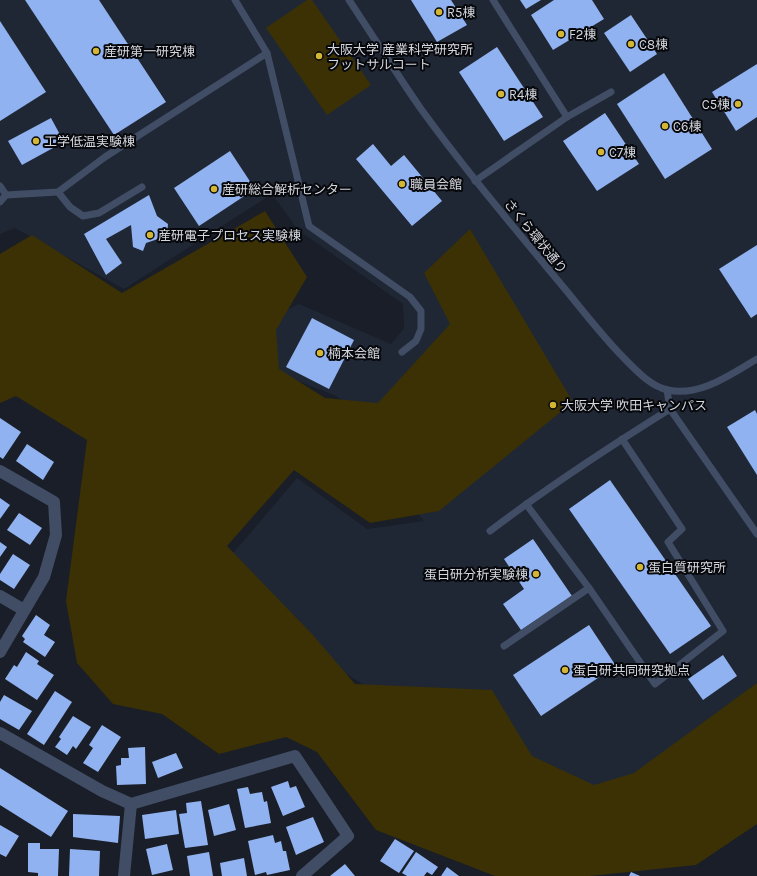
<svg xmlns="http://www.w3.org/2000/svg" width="757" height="876" font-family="Karla,'Noto Sans JP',sans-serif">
<rect width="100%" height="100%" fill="#191e28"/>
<!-- built -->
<path fill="#1f2735" d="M0,0h757v758l-146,53 -234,-118 -75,-47 -74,-87 69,-81 70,51 57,-8 -67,-79 5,-27 -26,-19 -65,-26 -6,-50 34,-16 92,40 13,-16 -1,-24 -105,-74 -26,-36 -148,95 -109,-61 -15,6z"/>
<!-- green -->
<g fill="#3b3104">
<path d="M307,0h5l59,85 -44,30 -61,-87z"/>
<path d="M265,211l42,66 -31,53 3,39 46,29 53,5 72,-79 -26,-51 46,-44 103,173 -134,109 -69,12 -76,-53 -67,76 85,88 43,50 137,6 40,66 62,29 40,-12 123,-90v141l-61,41 -106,11h-95l-119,-46 -59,-78 -31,-15 -67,17 -57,-40 -49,-10 -36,-41 -11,-62 21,-161 -71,-44 -16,7v-149l32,-19 90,58z"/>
</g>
<!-- building -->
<g fill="#91b2f0">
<path d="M25,0h74l67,102 -52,33z"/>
<path d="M411,0h40l16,25 -30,17z"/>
<path d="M520,0h21l-15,9z"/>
<path d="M554,0h38l12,19 -51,31 -22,-35z"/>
<path d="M631,15l26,39 -27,18 -26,-39z"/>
<path d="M0,21l46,71 -46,29z"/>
<path d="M497,47l46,70 -39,24 -45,-69z"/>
<path d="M757,64v53l-21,14 -24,-39z"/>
<path d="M664,73l48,76 -47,30 -48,-75z"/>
<path d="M605,113l34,51 -42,27 -34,-50z"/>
<path d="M51,118l13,24 -42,23 -14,-24z"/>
<path d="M373,144l18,22 13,-11 38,46 -30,25 -56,-67z"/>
<path d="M230,151l25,38 -56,37 -25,-38z"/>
<path d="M149,195l8,21 11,8 -1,12 -21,7 -3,8 -10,-4 -2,-22 -25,14 16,24 -16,12 -22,-41z"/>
<path d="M757,245v69l-6,4 -32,-49z"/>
<path d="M312,318l42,22 -25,49 -43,-22z"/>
<path d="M755,410l2,4v61l-30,-48z"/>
<path d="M0,418l21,14 -18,27 -3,-2z"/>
<path d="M27,444l27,18 -11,18 -27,-19z"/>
<path d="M610,480l101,146 -41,28 -101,-145z"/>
<path d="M0,498l10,7 -10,14z"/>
<path d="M19,513l23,15 -12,17 -23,-15z"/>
<path d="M533,539l39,57 -51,34 -18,-26 21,-15 -20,-30z"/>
<path d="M0,542l7,5 -7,10z"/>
<path d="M13,554l17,11 -16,24 -14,-9v-6z"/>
<path d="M36,615l14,10 -6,10 11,7 -10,15 -22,-15 2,-3 -3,-3z"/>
<path d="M589,625l27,41 -75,50 -28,-41z"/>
<path d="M26,652l13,9 -2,3 17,11 -17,25 -32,-21 9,-14 3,2z"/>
<path d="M723,655l14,21 -34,24 -15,-21z"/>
<path d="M55,691l17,11 -28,43 -17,-11z"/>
<path d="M4,695l28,16 -13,19 -19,-11v-17z"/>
<path d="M73,716l18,11 -15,22 -3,-3 -6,9 -12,-8 6,-8 -2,-2z"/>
<path d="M102,725l19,12 -23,35 -15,-9 10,-15 -4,-3z"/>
<path d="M145,747l1,37 -29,1 -1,-19 5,-1v-7h8l-1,-10z"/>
<path d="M176,753l7,15 -25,10 -6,-16z"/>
<path d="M0,768l68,43 -17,26 -51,-32z"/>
<path d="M288,781l2,7 6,-2 9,21 -22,9 -12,-29z"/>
<path d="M248,787l2,7 12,-2 2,10 3,-1 4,22 -26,5 -8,-39z"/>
<path d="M201,801l7,44 -23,3 -6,-34 8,-1 -1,-10z"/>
<path d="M229,804l7,26 -22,6 -6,-26z"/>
<path d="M176,810l3,24 -34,5 -3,-24z"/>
<path d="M73,814l47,2 -2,27 -45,-6z"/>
<path d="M313,817l11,25 -28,13 -10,-28z"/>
<path d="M0,825l19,11 -13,21 -6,-3z"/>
<path d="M273,835l2,8 6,-2 2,10h3l4,19 -23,5 -1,-3 -11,3 -7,-34z"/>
<path d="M395,839l19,12 -15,22 -19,-12z"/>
<path d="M28,843h12v6h19l-1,27h-20v-3l-10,-1z"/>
<path d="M167,844l6,26 -21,5 -6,-26z"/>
<path d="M70,849l30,2 -1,25h-30z"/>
<path d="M209,852l4,24h-23l-3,-20z"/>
<path d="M416,852l22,15 -6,8 -5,-3 -3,4h-17l-5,-3z"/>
<path d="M244,858l3,18h-25l-2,-13z"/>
<path d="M345,864l10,12h-25z"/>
<path d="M447,867l12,9h-18z"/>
<path d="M631,872l9,4h-11z"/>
</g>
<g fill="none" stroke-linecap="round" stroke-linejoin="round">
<!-- service -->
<g stroke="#404d65" stroke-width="7">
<path d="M349,0c24,36 47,73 72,109 45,62 95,121 144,180 18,22 35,44 55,65 13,13 29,32 48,36 32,7 63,-16 89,-31"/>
<path d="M493,0l74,117"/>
<path d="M267,53l42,173 101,71 11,14v18l-5,12 -14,11"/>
<path d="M475,181l92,-64 44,-25"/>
<path d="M0,186l6,9"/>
<path d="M58,192l12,15 13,9 16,-3 43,-26"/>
<path d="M0,202l6,-7 52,-3 47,-35 162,-104 -32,-53"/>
<path d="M670,409l87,125"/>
<path d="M526,504l63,84 66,96 68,-53 -55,-89 14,-13 -60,-90"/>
<path d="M490,531c58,-44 119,-84 180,-122l-3,-19"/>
<path d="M504,646l85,-58"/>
</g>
<!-- minor -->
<g stroke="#404d65" stroke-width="12">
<path d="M0,471l54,31 2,33 -12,42 -44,75"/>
<path d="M0,596l24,14"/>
<path d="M0,733l102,58 29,13 164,-48 53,80 -46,40"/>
<path d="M124,876l7,-72"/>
</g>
</g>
<!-- markers -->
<g fill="#d4b635" stroke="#07080c" stroke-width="1.5">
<circle cx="439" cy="12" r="4"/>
<circle cx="561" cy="34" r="4"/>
<circle cx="631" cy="44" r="4"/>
<circle cx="96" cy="51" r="4"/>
<circle cx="319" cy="56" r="4"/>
<circle cx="501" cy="94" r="4"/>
<circle cx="738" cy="104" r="4"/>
<circle cx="665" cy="126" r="4"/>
<circle cx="36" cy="141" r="4"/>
<circle cx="601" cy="152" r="4"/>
<circle cx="402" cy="184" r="4"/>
<circle cx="214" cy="189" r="4"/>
<circle cx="150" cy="235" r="4"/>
<circle cx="320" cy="353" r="4"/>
<circle cx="553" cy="405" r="4"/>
<circle cx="640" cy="567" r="4"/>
<circle cx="536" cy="574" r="4"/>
<circle cx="565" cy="670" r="4"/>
</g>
<g text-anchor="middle" stroke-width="4" stroke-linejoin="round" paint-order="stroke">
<!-- poi labels -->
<g font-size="13" fill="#d3d6dd" stroke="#07080c" text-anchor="start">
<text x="447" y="17">R5棟</text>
<text x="569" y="39">F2棟</text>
<text x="639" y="49">C8棟</text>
<text x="327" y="54">大阪大学 産業科学研究所<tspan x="327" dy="15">フットサルコート</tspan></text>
<text x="104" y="56">産研第一研究棟</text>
<text x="509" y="99">R4棟</text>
<text x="730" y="109" text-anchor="end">C5棟</text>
<text x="673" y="131">C6棟</text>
<text x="44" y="146">工学低温実験棟</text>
<text x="609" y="157">C7棟</text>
<text x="410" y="189">職員会館</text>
<text x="222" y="194">産研総合解析センター</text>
<text x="158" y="240">産研電子プロセス実験棟</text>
<text x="328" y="358">楠本会館</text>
<text x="561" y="410">大阪大学 吹田キャンパス</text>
<text x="648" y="572">蛋白質研究所</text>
<text x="528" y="579" text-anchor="end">蛋白研分析実験棟</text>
<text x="573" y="675">蛋白研共同研究拠点</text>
</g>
<!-- street labels -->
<g font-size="13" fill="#d3d6dd" stroke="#07080c">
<text transform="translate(536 236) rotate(51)" y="5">さくら環状通り</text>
</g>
</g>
</svg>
